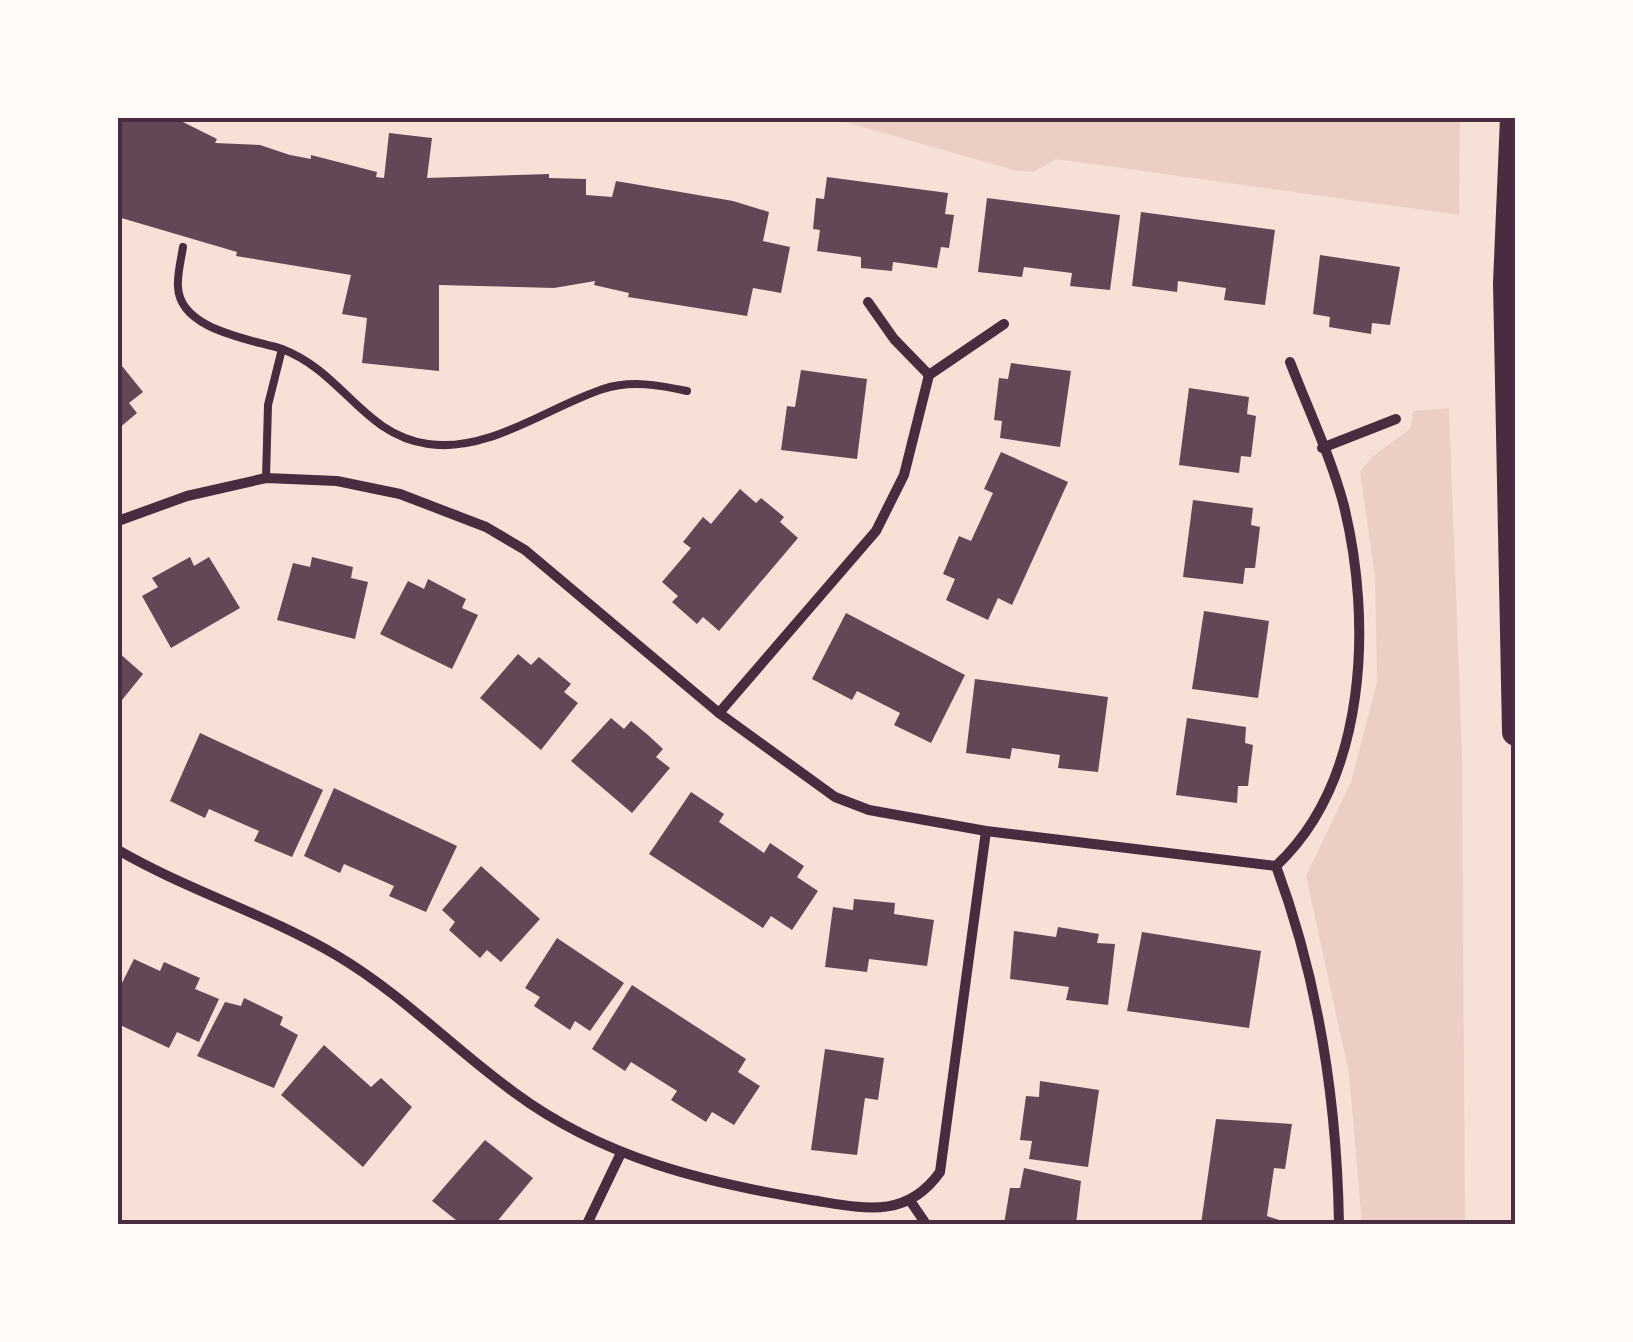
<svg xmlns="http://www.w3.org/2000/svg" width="1633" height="1342" font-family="'Noto Serif',serif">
<rect width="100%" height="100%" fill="#f7e1d7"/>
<!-- green -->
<g fill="#ebcfc5">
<path d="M831,118h629l-1,97 -403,-56 -23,13 -16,-1z"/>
<path d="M1449,408l13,345 3,471h-103l-13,-150 -43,-198 45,-94 26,-100 -2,-105 -15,-105 12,-15 39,-29 2,-17z"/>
</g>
<!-- building -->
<g fill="#644757">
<path d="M118,118h57l42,21 -2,4 45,2 30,10 21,4v-4l66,17 -1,5 8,1 5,-45 43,5 -5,40 122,-4v4l37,1v16l26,2 4,-16 117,20 36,11 -6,29 27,6 -9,46 -28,-5 -6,28 -119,-19 1,-4 -35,-8 1,-4 -41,7 -115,-3v86l-77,-8 5,-45 -25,-4 9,-39 -115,-19 1,-4 -119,-35z"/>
<path d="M827,177l121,16 -3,21 9,1 -5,33 -8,-1 -4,21 -44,-6 -1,9 -31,-3v-11l-44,-6 3,-21 -7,-1 3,-31 8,1z"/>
<path d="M987,198l133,17 -10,75 -40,-4 2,-13 -48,-6 -2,10 -44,-5z"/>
<path d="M1141,212l134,18 -10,75 -41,-5 2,-12 -48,-7 -1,11 -45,-6z"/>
<path d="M1320,255l80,12 -10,58 -18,-2 -1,11 -42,-7 1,-10 -17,-3z"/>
<path d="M118,361l25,31 -14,11 8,10 -19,16z"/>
<path d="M1011,363l60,8 -11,76 -60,-9 2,-17 -8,-1 5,-42 9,1z"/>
<path d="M801,370l66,9 -10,80 -76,-9 6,-44 8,1z"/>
<path d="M1189,388l60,9 -2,17 9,2 -5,41 -10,-1 -2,17 -60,-8z"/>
<path d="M1001,452l67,30 -56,123 -14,-7 -10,22 -42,-20 9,-21 -12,-5 16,-38 12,5 22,-48 -9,-4z"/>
<path d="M740,489l16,14 5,-5 23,19 -4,5 18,16 -79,93 -16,-14 -6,7 -25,-22 6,-6 -16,-14 29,-34 -8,-6 20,-25 8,7z"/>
<path d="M1193,500l60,8 -2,17 9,2 -5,41h-10l-2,16 -60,-7z"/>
<path d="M190,557l4,9 15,-9 31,51 -69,40 -29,-52 16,-9 -6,-9z"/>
<path d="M312,557l41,10 -2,11 17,4 -13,57 -78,-19 16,-57 17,4z"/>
<path d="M428,579l38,20 -4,9 16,7 -26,54 -72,-35 28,-53 16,8z"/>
<path d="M1204,611l65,10 -11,77 -66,-9z"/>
<path d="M846,613l119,62 -34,68 -37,-18 6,-12 -43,-22 -5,9 -40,-21z"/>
<path d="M118,652l25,22 -25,31z"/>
<path d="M518,654l13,11 8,-8 32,27 -7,8 14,11 -37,47 -61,-52z"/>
<path d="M975,679l133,18 -10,75 -40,-4 2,-13 -48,-7 -2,11 -44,-6z"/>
<path d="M611,718l13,11 7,-8 17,14 15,14 -7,8 14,11 -38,45 -61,-52z"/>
<path d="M1187,718l59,9 -1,16 8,2 -5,41h-10l-1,17 -61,-8z"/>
<path d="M200,733l123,57 -31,67 -38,-16 5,-10 -50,-22 -4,9 -35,-17z"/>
<path d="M334,788l123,58 -31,66 -37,-16 5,-10 -50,-22 -4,9 -36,-17z"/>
<path d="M691,792l33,22 -5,8 45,31 6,-10 34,23 -7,11 21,14 -26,39 -21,-14 -8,12 -114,-74z"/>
<path d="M481,866l59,53 -39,43 -14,-12 -7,8 -31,-28 6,-8 -13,-12z"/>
<path d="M854,899l41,4 -1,11 40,6 -7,46 -58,-7 -2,13 -42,-5 8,-60 20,3z"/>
<path d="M1058,927l41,7 -2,9 18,1 -7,61 -42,-5 3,-13 -59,-8 4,-48 42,6z"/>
<path d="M1142,932l119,19 -12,77 -122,-17z"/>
<path d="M557,938l67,45 -34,48 -15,-10 -5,9 -36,-24 6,-9 -15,-9z"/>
<path d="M134,959l26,12 4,-9 36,16 -5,11 24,10 -20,43 -22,-10 -8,16 -51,-24v-33z"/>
<path d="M632,985l114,74 -8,13 22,14 -26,39 -22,-13 -6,10 -35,-22 6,-9 -46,-29 -6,9 -33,-22z"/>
<path d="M244,998l39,19 -3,8 18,10 -24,53 -77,-32 28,-54 16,4z"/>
<path d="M324,1045l47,42 10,-9 31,29 -49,60 -82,-72z"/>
<path d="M825,1049l59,9 -6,42 -13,-2 -8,57 -46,-5z"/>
<path d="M1040,1081l59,9 -11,77 -59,-8 3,-18 -12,-1 6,-44 13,1z"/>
<path d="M1216,1119l76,5 -7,45 -11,-1 -7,48 12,4 -1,4h-77z"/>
<path d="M485,1140l48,38 -38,46h-34l-29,-23z"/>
<path d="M1024,1168l57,13 -5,43h-72l6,-36h10z"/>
</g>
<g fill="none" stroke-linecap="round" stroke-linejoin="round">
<!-- service -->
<g stroke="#4a2c40" stroke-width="8">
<path d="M183,247c-2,13 -6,28 -5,40 2,43 72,52 104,62"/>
<path d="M266,478l2,-73 14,-56c61,23 81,86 146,95 61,9 120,-37 175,-55 28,-9 56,-4 84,2"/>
</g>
<!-- minor -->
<g stroke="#4a2c40" stroke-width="10">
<path d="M868,302l26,37 35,36"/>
<path d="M1322,448l74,-29"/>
<path d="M118,521l69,-25 79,-18 71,3 63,13 86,33 39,23 194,163 116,84 34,13 117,21 290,35c42,113 61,238 63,358"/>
<path d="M719,713l157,-182 28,-56 25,-100 75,-51"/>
<path d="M118,850c69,40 148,64 218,105 66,39 118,94 179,138 88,65 191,90 296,107 52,8 95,20 129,-28l46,-341"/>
<path d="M1276,866c92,-86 96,-245 68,-360 -13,-49 -36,-97 -54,-144"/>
<path d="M911,1202l15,22"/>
<path d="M587,1224l34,-71"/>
</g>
<!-- trunk -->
<path stroke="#4a2c40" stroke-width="28" d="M1514,118l-7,165 9,449"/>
</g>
<!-- border -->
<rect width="1633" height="1342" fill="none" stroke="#fffaf5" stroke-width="240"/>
<rect x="120" y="120" width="1393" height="1102" fill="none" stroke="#4a2c40" stroke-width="4"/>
</svg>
